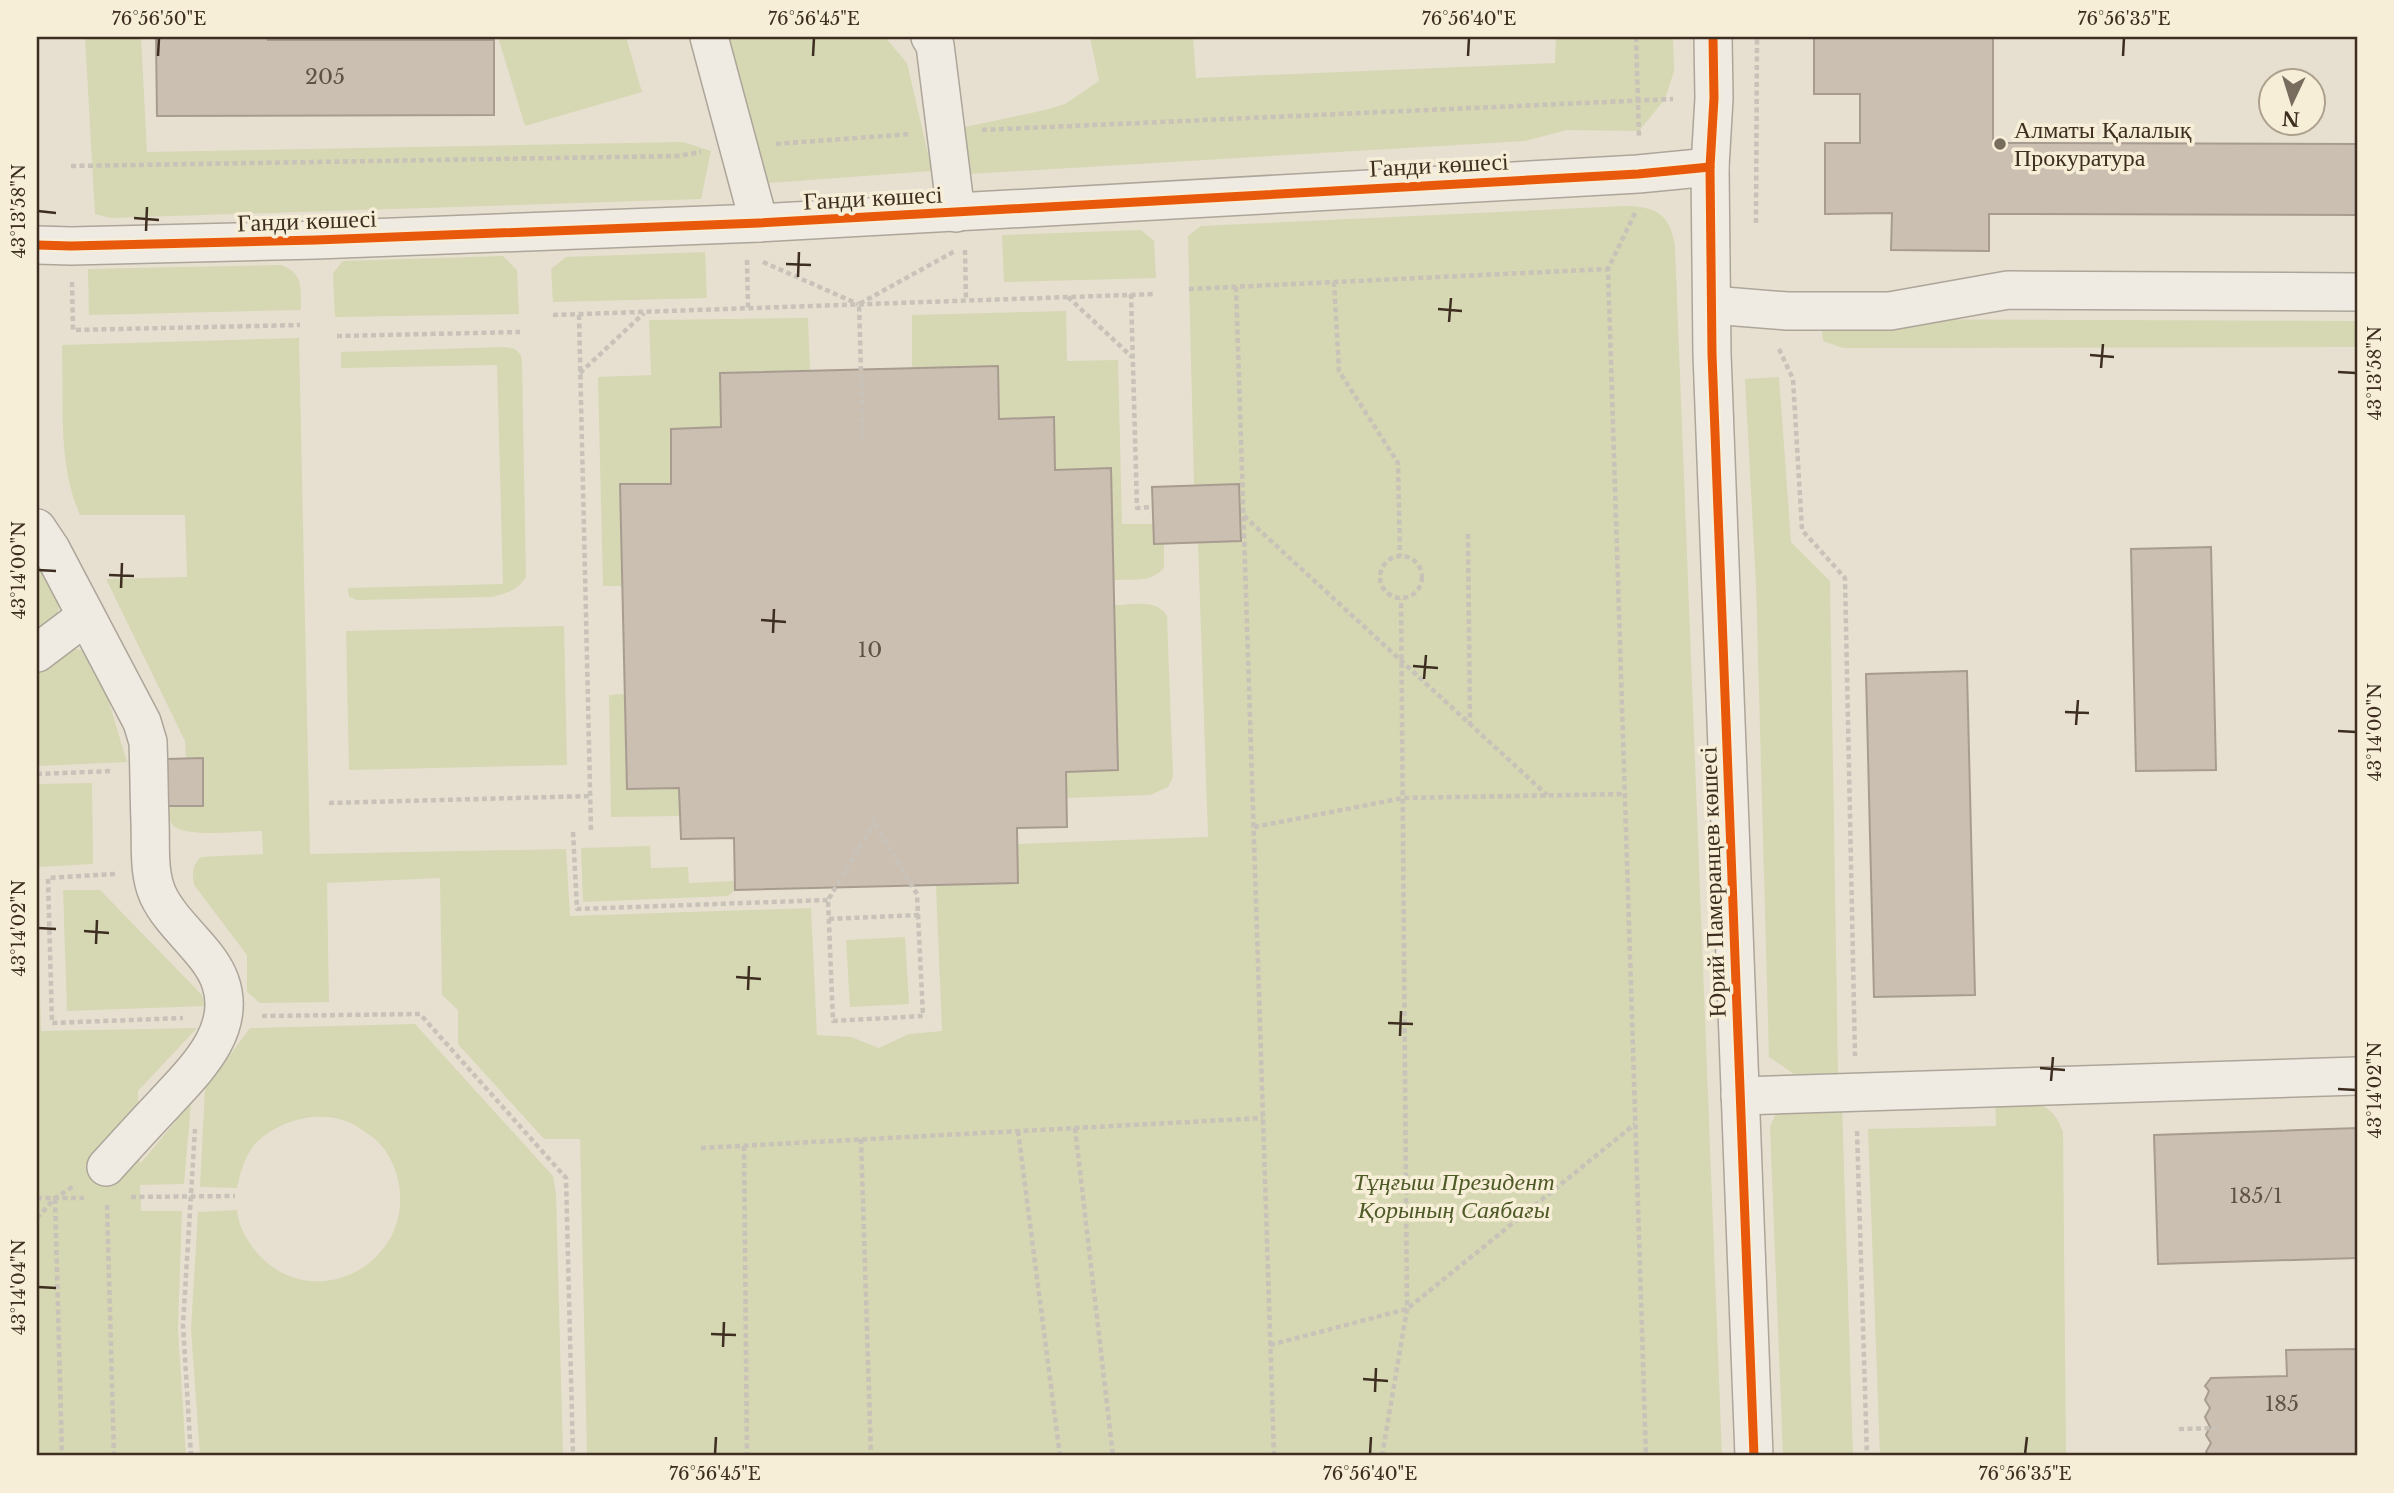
<svg xmlns="http://www.w3.org/2000/svg" width="2394" height="1493" font-family="'Libre Baskerville',serif">
<rect width="100%" height="100%" fill="#e7e0d1"/>
<!-- green -->
<g fill="#d6d7b3">
<path d="M85,37h56l6,115 536,-10 28,9 -10,48 -590,19 -16,-4z"/>
<path d="M498,37h128l16,55 -117,34z"/>
<path d="M727,37h158l22,26 25,108 -163,12z"/>
<path d="M1090,37h103l3,41 359,-15 1,-26h117l1,34 -9,28 -26,32 -72,-1 -42,11 -574,34 -5,-44 99,-21 20,-6 34,-23z"/>
<path d="M1624,206c32,0 47,9 51,41l47,1209h-1135l-7,-317h-36l-86,-95v-34l-16,-15 -2,-117 -113,5 2,119 -69,1 -13,-11v-37l-53,-70c-2,-12 -2,-20 7,-28l62,-3 -1,-23c-19,-1 -80,9 -91,-8 -2,-4 -2,-12 -3,-17h35v-47h-17l-1,-18 -79,-162 81,-2 -2,-62h-105c-23,-52 -16,-114 -18,-170l237,-7 11,516 256,-5 4,67 241,-8 6,127 34,2 28,11 30,-14 33,-3 -6,-146 82,-2 -1,-39 191,-7 -10,-295 43,-1 -2,-57 -45,1 -6,-249 13,-10z"/>
<path d="M1141,230l13,11 2,37 -152,4 -2,-47z"/>
<path d="M705,252l2,46 -154,4 -2,-33 15,-12z"/>
<path d="M503,256l14,14 2,44 -184,3 -2,-44 10,-12z"/>
<path d="M281,265c24,9 19,23 20,45l-212,5 -1,-46z"/>
<path d="M1066,311l1,50 51,-1 4,164h31l1,20h10v24c-13,15 -32,11 -50,12l-3,-111 -56,1 -1,-52 -55,1 -1,-53 -86,3v-54z"/>
<path d="M808,318l2,53 -90,2 1,54 -50,2v55l-51,1 2,101h-19l-5,-209 53,-2 -2,-55z"/>
<path d="M1821,319l536,2v26l-514,1 -20,-7z"/>
<path d="M505,347l10,2 6,6 1,10 4,212c-9,14 -19,16 -34,20l-135,3 -8,-3 -1,-9 155,-4 -6,-219 -156,3v-16z"/>
<path d="M1779,377l12,165 39,39 8,492 -44,1 -25,-17 -13,-472 -11,-206z"/>
<path d="M37,559l24,33 -5,32 -19,13z"/>
<path d="M1114,605c17,0 44,-7 53,11l6,161 -5,10 -18,8 -84,3v-26l52,-2z"/>
<path d="M564,626l3,139 -218,5 -3,-139z"/>
<path d="M68,649c13,0 20,1 28,10l31,103 -90,4v-98z"/>
<path d="M625,694l2,95 52,-1 1,28 -69,1 -2,-122z"/>
<path d="M92,783l1,81 -56,3v-83z"/>
<path d="M650,846l1,22 37,-1 1,16 46,-2v9l-7,6 -145,6 -2,-54z"/>
<path d="M37,873l4,158 156,-3 -59,63 2,73 51,-61 -7,81 -44,1 1,26h41l-4,118 8,127h-149z"/>
<path d="M63,890h37l102,105 3,11 -138,5z"/>
<path d="M905,937l4,67 -59,3 -4,-67z"/>
<path d="M415,1024l138,152 3,17 7,263h-363l-9,-127 7,-117 39,-2c2,18 11,33 23,46 57,60 156,5 138,-76 -3,-13 -9,-27 -19,-37 -4,-5 -11,-9 -17,-13 -31,-24 -81,-13 -107,14 -10,12 -15,29 -18,44l-37,-1 5,-98 45,-61z"/>
<path d="M1995,1097c31,4 57,1 68,35l3,324h-186l-12,-327 128,-3z"/>
<path d="M1842,1104l11,352h-70l-13,-329 9,-20z"/>
</g>
<!-- building -->
<g fill="#cbbfb2" stroke="#a89c90" stroke-width="2">
<path d="M156,37h112v3h226v75l-337,1z"/>
<path d="M1814,37h179v106l364,1v71l-368,-1v37l-98,-1 1,-37 -67,1v-71h35v-49h-46z"/>
<path d="M998,366l1,53 55,-2 1,53 56,-2 7,302 -52,2 1,55 -50,1 1,55 -283,7 -1,-52 -53,1 -2,-51 -52,1 -7,-305h51v-55l50,-2 -1,-54z"/>
<path d="M1239,484l2,57 -87,3 -2,-57z"/>
<path d="M2211,547l5,223 -80,1 -5,-222z"/>
<path d="M1967,671l8,324 -101,2 -8,-323z"/>
<path d="M203,758v48h-35l-1,-47z"/>
<path d="M2357,1128v130l-199,6 -4,-129z"/>
<path d="M2357,1349v107h-148l-3,-4 5,-9 -5,-8 4,-8 -5,-10 5,-9 -5,-8 4,-9 -4,-5 6,-8 76,-2 -1,-26z"/>
</g>
<g fill="none" stroke-linecap="round" stroke-linejoin="round">
<defs>
<g id="minor">
<path d="M709,37l50,186"/>
<path d="M930,37l5,8 21,168"/>
<path d="M1713,37l1,61 -4,69 2,187 42,1102"/>
<path d="M37,245l34,1 245,-6 443,-17 879,-49 72,-7"/>
<path d="M1712,305l75,6h103l118,-21 349,2"/>
<path d="M37,528l14,21 91,173 6,20c1,26 1,53 2,80 1,24 -2,51 8,73 15,32 51,55 62,86 18,50 -26,90 -56,123 -20,21 -39,42 -58,63"/>
<path d="M37,653l49,-37"/>
<path d="M1740,1096l617,-20"/>
</g>
</defs>
<!-- minor casing -->
<use href="#minor" stroke="#ada599" stroke-width="40"/>
<!-- path -->
<g stroke="#c8c2b9" stroke-width="4.5" stroke-dasharray="5 3.5" stroke-linecap="butt">
<path d="M1636,37l3,99"/>
<path d="M982,130l691,-31"/>
<path d="M776,144l134,-10"/>
<path d="M71,166l607,-10 23,-4"/>
<path d="M1635,213l-27,56 38,1187"/>
<path d="M1756,223l1,-186"/>
<path d="M965,250l1,50"/>
<path d="M747,260l1,48"/>
<path d="M763,262l95,42"/>
<path d="M72,282l1,48 227,-5"/>
<path d="M1334,282l5,89 59,92 2,93"/>
<path d="M1236,287l38,1169"/>
<path d="M1189,289l419,-20"/>
<path d="M1131,294l6,214 15,-1"/>
<path d="M1068,297l64,60"/>
<path d="M553,315l603,-21"/>
<path d="M579,315l12,516"/>
<path d="M337,336l183,-4"/>
<path d="M1779,349l14,30 9,151 43,48 10,478"/>
<path d="M580,373l64,-60"/>
<path d="M863,439l-4,-135 96,-53"/>
<path d="M1244,516l303,279"/>
<path d="M1468,534l2,191"/>
<circle cx="1401" cy="577" r="21"/>
<path d="M37,774l76,-3"/>
<path d="M329,803l261,-7"/>
<path d="M874,816v7l43,71 6,122 -90,5 -5,-121 46,-77"/>
<path d="M1254,827l149,-29 222,-4"/>
<path d="M573,832l4,77 251,-9"/>
<path d="M115,874l-67,4 4,145 131,-5"/>
<path d="M829,919l90,-4"/>
<path d="M262,1016l158,-2 146,164 7,278"/>
<path d="M1075,1128l38,328"/>
<path d="M1018,1131l42,325"/>
<path d="M1857,1131l10,325"/>
<path d="M861,1139l10,317"/>
<path d="M744,1146l3,310"/>
<path d="M701,1148l562,-30"/>
<path d="M131,1197l104,-1"/>
<path d="M37,1198h47"/>
<path d="M55,1199l7,257"/>
<path d="M107,1205l7,251"/>
<path d="M37,1218l18,-20 19,-12"/>
<path d="M1270,1345l137,-36 228,-185"/>
<path d="M2179,1429l40,-1"/>
<path d="M2180,1453v3"/>
<path d="M37,1454l2,2"/>
<path d="M191,1456l-8,-131 12,-196"/>
<path d="M1382,1456l25,-147 -6,-710"/>
</g>
<!-- minor -->
<use href="#minor" stroke="#efebe3" stroke-width="37"/>
<defs>
<g id="cycleway">
<path d="M1713,37l1,61 -4,69 2,187 42,1102"/>
<path d="M37,245l34,1 245,-6 443,-17 879,-49 72,-7"/>
</g>
</defs>
<!-- cycleway casing -->
<use href="#cycleway" stroke="#f7eed8" stroke-width="13"/>
<!-- cycleway -->
<use href="#cycleway" stroke="#e8590c" stroke-width="9"/>
</g>
<!-- ticks -->
<path fill="none" stroke="#3d2e20" stroke-width="2.5" d="M158,56l1,-18M813,56l1,-18M1468,56l1,-18M2123,56l1,-18M38,211l18,2M134,218l25,2M146,231l1,-24M786,264l25,1M798,277l1,-25M1438,309l24,2M1449,322l2,-24M2090,355l24,2M2101,368l2,-24M2338,372l18,1M38,570l18,1M109,575l25,1M121,588l1,-25M761,620l25,2M773,633l1,-24M1413,666l25,2M1424,679l2,-24M2065,712l24,1M2076,725l2,-25M2338,731l18,1M38,928l18,1M84,931l25,2M96,944l1,-24M736,977l25,2M748,990l1,-24M1388,1023l25,1M1400,1036l1,-25M2040,1068l25,2M2051,1081l2,-24M2338,1089l18,1M38,1287l18,1M711,1334l25,1M723,1347l1,-25M1363,1379l25,2M1375,1392l1,-24M715,1454l1,-17M1370,1454l1,-17M2025,1454l2,-17"/>
<!-- markers -->
<circle fill="#786c5e" stroke="#f7eed8" stroke-width="2.5" cx="2000" cy="144" r="7"/>
<g text-anchor="middle" stroke-width="7" stroke-linejoin="round" paint-order="stroke">
<!-- number labels -->
<g font-size="21" fill="#605244">
<text x="325" y="84">205</text>
<text x="870" y="657">10</text>
<text x="2256" y="1203">185/1</text>
<text x="2282" y="1411">185</text>
</g>
<!-- poi labels -->
<g font-size="24" fill="#3d2e20" stroke="#f7eed8" text-anchor="start">
<text x="2014" y="138">Алматы Қалалық<tspan x="2014" dy="28">Прокуратура</tspan></text>
</g>
<!-- street labels -->
<g font-size="24" fill="#3d2e20" stroke="#f7eed8">
<text transform="translate(1439 165) rotate(-3)" y="8">Ганди көшесі</text>
<text transform="translate(873 198) rotate(-3)" y="8">Ганди көшесі</text>
<text transform="translate(307 221) rotate(-2)" y="8">Ганди көшесі</text>
<text transform="translate(1713 882) rotate(-92)" y="8">Юрий Памеранцев көшесі</text>
</g>
<!-- park labels -->
<g font-size="24" font-style="italic" fill="#4d5a26" stroke="#f7eed8">
<text x="1454" y="1190">Тұңғыш Президент<tspan x="1454" dy="28">Қорының Саябағы</tspan></text>
</g>
</g>
<!-- border -->
<rect width="2394" height="1493" fill="none" stroke="#f7eed8" stroke-width="77"/>
<!-- north arrow -->
<g transform="translate(2292 102) rotate(184)"><circle r="33" fill="#f7eed8" stroke="#ada18e" stroke-width="2"/>
<path d="M0-5L12 26L0 18L-12 26Z" fill="#786c5e"/>
<text y="-10" font-size="19" font-weight="bold" text-anchor="middle" fill="#3d2e20">N</text>
</g>
<rect x="38" y="38" width="2318" height="1416" fill="none" stroke="#3d2e20" stroke-width="2.5"/>
<g font-size="18" text-anchor="middle" fill="#3d2e20">
<text x="159" y="25">76°56'50"E</text>
<text x="814" y="25">76°56'45"E</text>
<text x="1469" y="25">76°56'40"E</text>
<text x="2124" y="25">76°56'35"E</text>
<text transform="translate(19 211) rotate(-90)" y="6">43°13'58"N</text>
<text transform="translate(2375 373) rotate(-90)" y="6">43°13'58"N</text>
<text transform="translate(19 570) rotate(-90)" y="6">43°14'00"N</text>
<text transform="translate(2375 732) rotate(-90)" y="6">43°14'00"N</text>
<text transform="translate(19 928) rotate(-90)" y="6">43°14'02"N</text>
<text transform="translate(2375 1090) rotate(-90)" y="6">43°14'02"N</text>
<text transform="translate(19 1287) rotate(-90)" y="6">43°14'04"N</text>
<text x="715" y="1480">76°56'45"E</text>
<text x="1370" y="1480">76°56'40"E</text>
<text x="2025" y="1480">76°56'35"E</text>
</g>
</svg>
